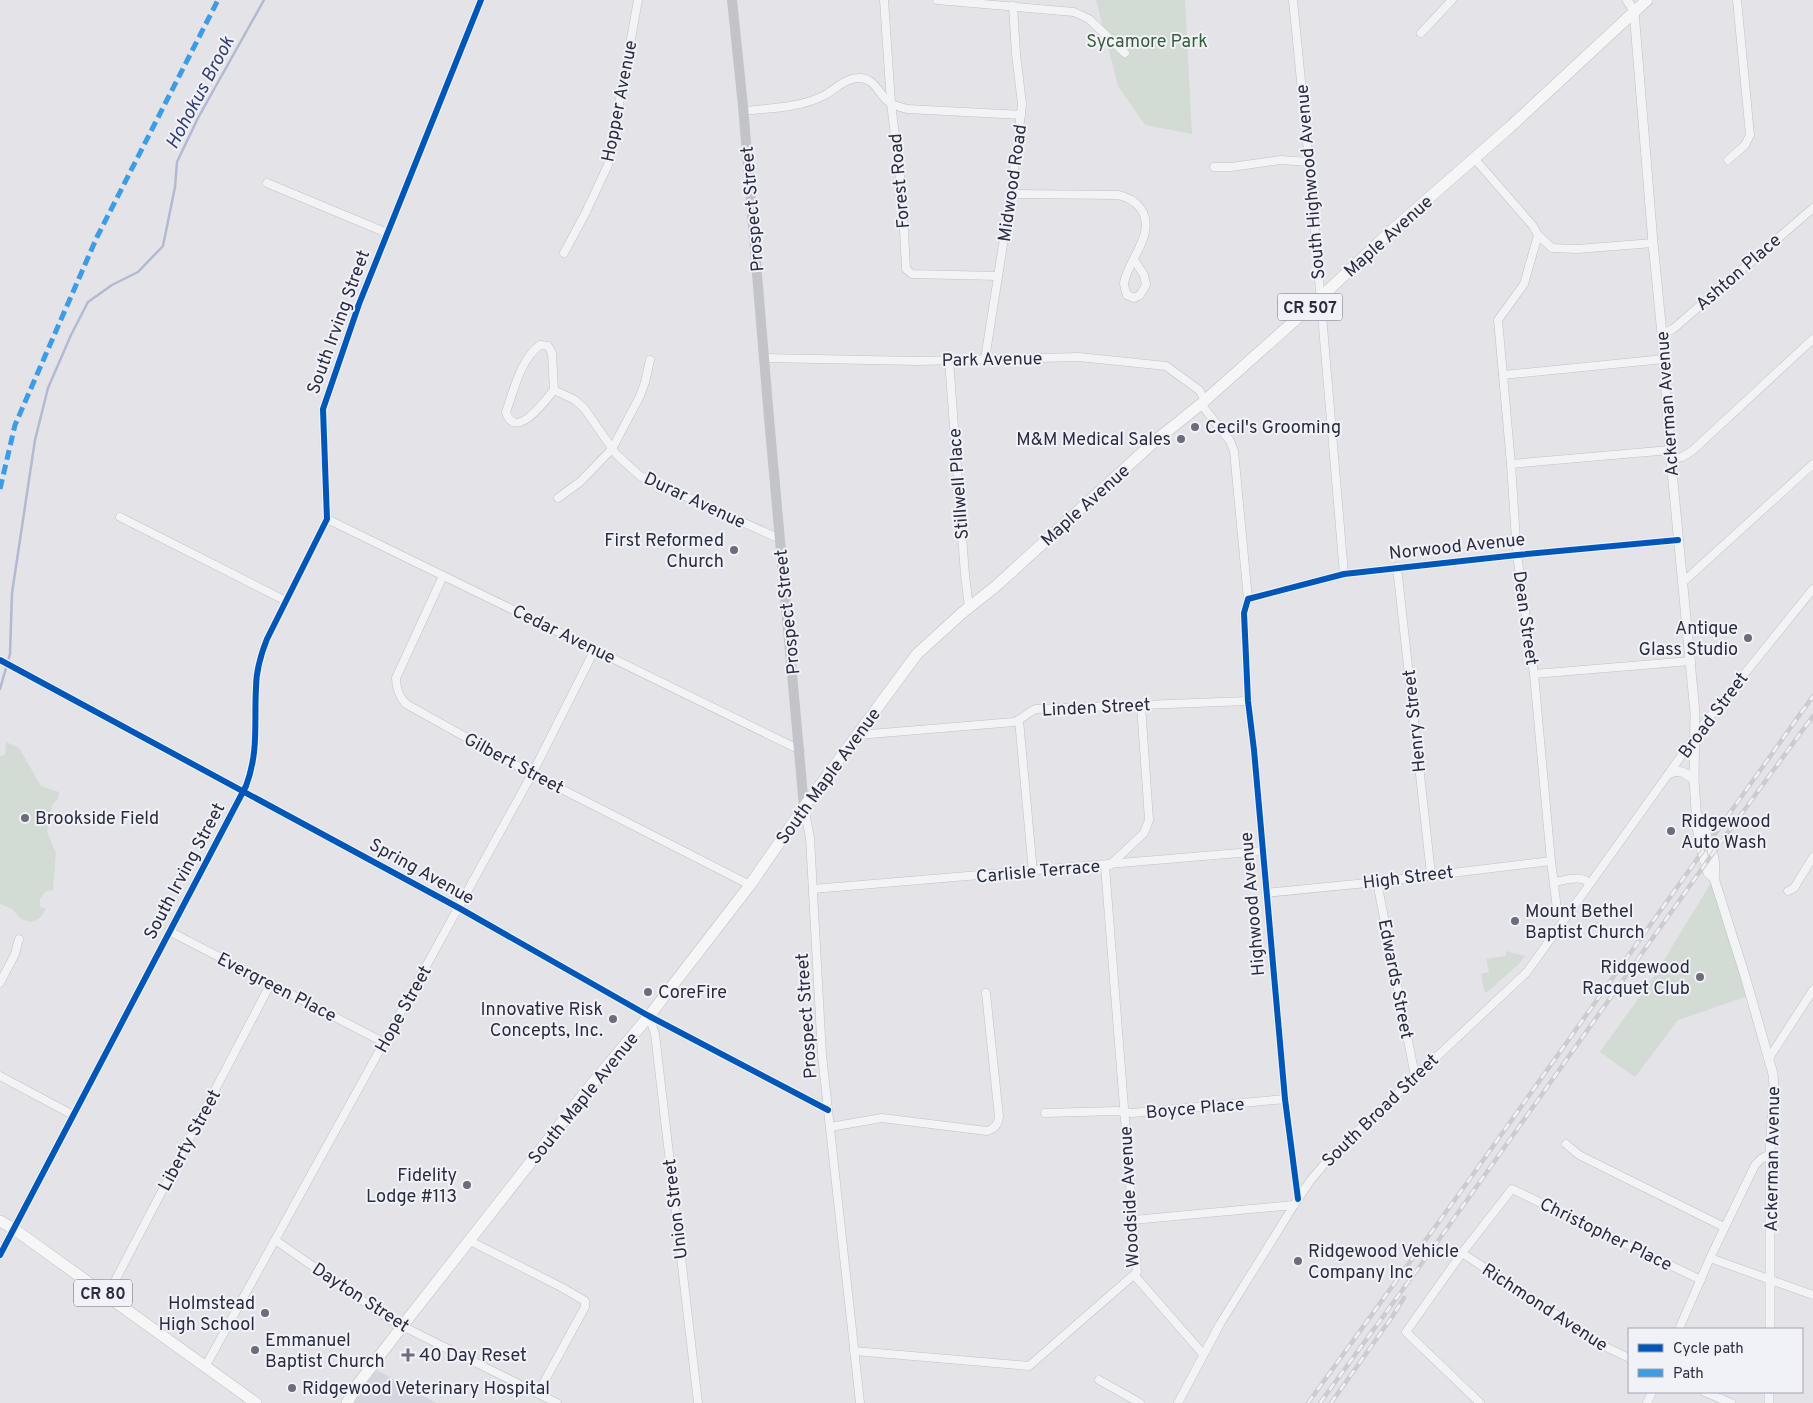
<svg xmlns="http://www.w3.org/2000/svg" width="1813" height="1403" font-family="Overpass,sans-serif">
<rect width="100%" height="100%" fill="#e4e4e8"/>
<!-- built -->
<path fill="#d4d5dd" d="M377,1370l59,33h-86z"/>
<!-- green -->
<g fill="#d2dbd4">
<path d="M1096,0h89l7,134 -47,-9 -27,-39z"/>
<path d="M6,742l13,6 22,38 18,6 -1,7 -6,6 -5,27 9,21 -3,37 -8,2 -5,7v8l6,2 -7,10 -8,3 -10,-3 -9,-10 -12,-5v-148l5,-1z"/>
<path d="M1714,878l37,117 -73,25 -43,57 -35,-25 53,-74z"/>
<path d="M1506,951l19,5 -6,8 -33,29 -2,-3 -3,-15 2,-2 6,-1 -3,-13 20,-3z"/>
</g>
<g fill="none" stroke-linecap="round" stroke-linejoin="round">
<!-- stream -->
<path stroke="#b2b9d2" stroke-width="2.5" d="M0,689l10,-35 2,-61 23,-153 13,-52 23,-53 17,-33 24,-17 26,-13 25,-26 12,-59 2,-25 21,-44 66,-118"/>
<defs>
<g id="minor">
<path d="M884,0l7,103 11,90 4,76 6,5 86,2"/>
<path d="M937,0l137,12 15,7 36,34"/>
<path d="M1293,0l16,162 35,412"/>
<path d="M1421,33l31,-33"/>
<path d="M744,111c26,-3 55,-3 79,-15 12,-6 23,-19 37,-18 16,1 18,16 29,24 5,4 12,5 18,7l114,6"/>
<path d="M1474,158l59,68 5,9 14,13 25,1 76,-6"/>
<path d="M1728,160l17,-15 5,-10 -13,-135"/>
<path d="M1214,167h17l50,-7 28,2"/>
<path d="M267,183l120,50"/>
<path d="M1011,194l107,1c10,2 17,6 23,14 16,25 -13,50 -17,74 0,4 2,8 3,12l7,3 6,-3 6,-10 -2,-10 -10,-15"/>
<path d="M1538,235l-14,49 -26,36 13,144 6,91 17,119 17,187 6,48 8,9"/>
<path d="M564,253l21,-39 23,-49 30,-165"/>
<path d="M1662,334l11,-5 140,-121"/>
<path d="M540,345l8,1 4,7 2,37c-8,10 -39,52 -48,22 8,-22 14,-52 34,-67z"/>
<path d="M764,358l155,3 160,-4 87,9 33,24 6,10"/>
<path d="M985,359l26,-165 11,-90 -6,-50 -3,-48"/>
<path d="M949,360l16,215 4,33"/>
<path d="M1503,375l161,-16"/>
<path d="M554,390l21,10 9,8 32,46 24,22 140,63"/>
<path d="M1201,404l29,37 4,10 14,148"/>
<path d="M1671,460l11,-3 10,-6 121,-112"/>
<path d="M1511,464l159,-14"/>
<path d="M558,498l22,-16 32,-33 28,-53 5,-14 5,-22"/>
<path d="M120,517l166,84"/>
<path d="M327,519l473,231"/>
<path d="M1397,567l34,307"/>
<path d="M443,576l-47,102c0,11 3,18 10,26l126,70 218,111"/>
<path d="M1682,583l131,-119"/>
<path d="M0,660l459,248 190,108 179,94"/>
<path d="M1534,674l157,-13"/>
<path d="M1019,720l14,152"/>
<path d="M858,735l156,-13c9,-3 14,-10 22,-13l212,-8"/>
<path d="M804,807l6,31 12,217 38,348"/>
<path d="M1110,865l34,-32 5,-13 -8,-115"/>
<path d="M1377,882l38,194"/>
<path d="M1554,882c13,-2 25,-7 36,1"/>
<path d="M813,889l450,-38"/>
<path d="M1788,891l6,-3 19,-31"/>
<path d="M1266,893l111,-11 174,-21"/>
<path d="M169,931l216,112"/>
<path d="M0,983l15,-29 4,-15"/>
<path d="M649,1016l6,18 43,369"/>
<path d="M1769,1058l44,-68"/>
<path d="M0,1076l73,39"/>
<path d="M1045,1113l71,-2 16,2 153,-14"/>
<path d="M830,1127l52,-9 105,13c7,-2 11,-6 12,-14l-13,-124"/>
<path d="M1566,1144l13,11 145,72"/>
<path d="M1298,1199l-13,-100 -31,-349 -6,-49 -4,-88 4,-14 96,-25 173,-19 161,-15"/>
<path d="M1133,1220l161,-15"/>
<path d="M275,1240l117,81 165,82"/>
<path d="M470,1241l91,46 24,14v6l-47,86"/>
<path d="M1462,1253l144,94 23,11"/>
<path d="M0,1255l246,-469c13,-35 8,-62 10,-98 0,-17 5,-34 11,-49l60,-120 -4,-110 36,-105 122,-304"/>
<path d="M1710,1258l103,37"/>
<path d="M1135,1276l68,78"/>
<path d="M107,1296l164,-313"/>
<path d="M1679,1329l31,-71 45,-93 6,-6 9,-5"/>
<path d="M854,1351l175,15 108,-94 -32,-406"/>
<path d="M205,1367l327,-593 63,-125"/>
<path d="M1099,1380l41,23"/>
<path d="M1705,1392l26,11"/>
<path d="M1178,1403l42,-79 74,-119 16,-24 21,-25 196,-184 177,-248 109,-135"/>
<path d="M1480,1403l-74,-71 56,-79 50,-64 189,91"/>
<path d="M1647,1403l5,-11"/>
</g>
<g id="tertiary">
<path d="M1627,0l7,11 19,232 9,91 8,116 25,263 -1,67 3,45 2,16 9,32 6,5"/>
<path d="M1669,774c10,-6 17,-1 25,6"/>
<path d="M1699,817c8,18 19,41 15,61l31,98 28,98 1,13 -4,67v175"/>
<path d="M1769,1403v-11"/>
</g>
<g id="primary">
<path d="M0,1221l14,8 242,174"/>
<path d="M347,1403l11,-19 49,-64 185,-236 57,-68 101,-131 54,-78 113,-153 45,-41 34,-27 159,-145 46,-37 119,-106 70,-66 120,-105 137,-127"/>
</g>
</defs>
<!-- minor casing -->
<use href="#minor" stroke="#c1c1c6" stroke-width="9"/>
<!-- tertiary casing -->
<use href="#tertiary" stroke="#c1c1c6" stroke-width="10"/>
<!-- primary casing -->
<use href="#primary" stroke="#c0c1c6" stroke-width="12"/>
<!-- minor -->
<use href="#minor" stroke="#f2f3f5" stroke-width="8"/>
<!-- tertiary -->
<use href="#tertiary" stroke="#f2f3f5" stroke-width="9"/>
<!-- secondary -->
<path stroke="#c3c4ca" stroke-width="10" d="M732,0l11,106 26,312 35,389"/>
<!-- primary -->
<use href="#primary" stroke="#f6f6f7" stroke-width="11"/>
<defs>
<g id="rail">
<path d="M1308,1403l156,-216 349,-491"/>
<path d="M1320,1403l113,-155 285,-402 95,-130"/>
<path d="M1331,1403l61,-86 12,-19"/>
</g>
</defs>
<!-- rail casing -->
<use href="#rail" stroke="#ccccd0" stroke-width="4.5"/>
<!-- rail -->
<use href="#rail" stroke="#f1f2f7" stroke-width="2.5" stroke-dasharray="8" stroke-linecap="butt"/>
<!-- quiet -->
<path stroke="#3d9ce3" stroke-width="5" stroke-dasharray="10 5" stroke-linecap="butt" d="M0,489l15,-64 82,-188 121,-237"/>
<defs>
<g id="cycleway">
<path d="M0,660l459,248 190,108 179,94"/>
<path d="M1298,1199l-13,-100 -31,-349 -6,-49 -4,-88 4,-14 96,-25 173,-19 161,-15"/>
<path d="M0,1255l246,-469c13,-35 8,-62 10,-98 0,-17 5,-34 11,-49l60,-120 -4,-110 36,-105 122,-304"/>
</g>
</defs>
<!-- cycleway casing -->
<use href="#cycleway" stroke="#f1f2f7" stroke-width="9"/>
<!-- cycleway -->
<use href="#cycleway" stroke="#0057b8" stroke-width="6"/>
</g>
<!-- markers -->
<g fill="#6b6c7c" stroke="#f1f2f7" stroke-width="2">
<circle cx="1195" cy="427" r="5"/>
<circle cx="1181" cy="439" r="5"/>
<circle cx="734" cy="550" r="5"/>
<circle cx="1748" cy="638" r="5"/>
<circle cx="25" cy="818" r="5"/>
<circle cx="1671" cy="831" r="5"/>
<circle cx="1515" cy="921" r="5"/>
<circle cx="1700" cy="977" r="5"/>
<circle cx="648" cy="992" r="5"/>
<circle cx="613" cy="1019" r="5"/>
<circle cx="467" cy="1185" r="5"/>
<circle cx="1298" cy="1261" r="5"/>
<circle cx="265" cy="1313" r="5"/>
<circle cx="255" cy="1350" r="5"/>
<path d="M405.5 1347.5h5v5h5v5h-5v5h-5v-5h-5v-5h5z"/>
<circle cx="292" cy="1388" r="5"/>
</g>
<g text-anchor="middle" stroke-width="4" stroke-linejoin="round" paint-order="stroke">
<!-- shield labels -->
<g fill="#f1f2f7" stroke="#666778" stroke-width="1">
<rect x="1277.5" y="293.5" width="65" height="27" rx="4"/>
<rect x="74" y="1279.5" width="58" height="27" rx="4"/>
</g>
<g font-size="16" font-weight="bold" fill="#2a2c42">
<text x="1310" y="313">CR 507</text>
<text x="103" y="1299">CR 80</text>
</g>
<!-- park labels -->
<g font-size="18" fill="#375d3b" stroke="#f1f2f7">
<text x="1147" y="47">Sycamore Park</text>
</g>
<!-- street labels -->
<g font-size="18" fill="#2a2c42" stroke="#f1f2f7">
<text transform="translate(619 101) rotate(-79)" y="6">Hopper Avenue</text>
<text transform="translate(899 181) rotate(-95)" y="6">Forest Road</text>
<text transform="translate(1310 182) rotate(-95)" y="6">South Highwood Avenue</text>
<text transform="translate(1012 183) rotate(-82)" y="6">Midwood Road</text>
<text transform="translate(752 209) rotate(-95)" y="6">Prospect Street</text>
<text transform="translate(1388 236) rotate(-42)" y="6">Maple Avenue</text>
<text transform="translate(1738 272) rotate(-41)" y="6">Ashton Place</text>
<text transform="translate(338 322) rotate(-70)" y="6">South Irving Street</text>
<text transform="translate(992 359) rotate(-1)" y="6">Park Avenue</text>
<text transform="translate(1667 404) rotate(-94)" y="6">Ackerman Avenue</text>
<text transform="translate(958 484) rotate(-94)" y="6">Stillwell Place</text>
<text transform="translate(695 500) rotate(25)" y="6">Durar Avenue</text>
<text transform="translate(1085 505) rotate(-42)" y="6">Maple Avenue</text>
<text transform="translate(1457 546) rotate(-6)" y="6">Norwood Avenue</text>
<text transform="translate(787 612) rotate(-96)" y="6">Prospect Street</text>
<text transform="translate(1526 618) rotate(82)" y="6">Dean Street</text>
<text transform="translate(564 634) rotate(26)" y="6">Cedar Avenue</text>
<text transform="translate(1096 707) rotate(-3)" y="6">Linden Street</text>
<text transform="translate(1713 715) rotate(-53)" y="6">Broad Street</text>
<text transform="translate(1414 721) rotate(-96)" y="6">Henry Street</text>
<text transform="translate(514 763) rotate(28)" y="6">Gilbert Street</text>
<text transform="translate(828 776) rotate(-54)" y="6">South Maple Avenue</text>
<text transform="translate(184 871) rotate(-62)" y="6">South Irving Street</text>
<text transform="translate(422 871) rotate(29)" y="6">Spring Avenue</text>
<text transform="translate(1038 871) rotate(-5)" y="6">Carlisle Terrace</text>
<text transform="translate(1408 877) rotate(-7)" y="6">High Street</text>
<text transform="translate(1252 904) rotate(-95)" y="6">Highwood Avenue</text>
<text transform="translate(1396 979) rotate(79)" y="6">Edwards Street</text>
<text transform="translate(277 987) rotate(27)" y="6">Evergreen Place</text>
<text transform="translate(403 1009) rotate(-61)" y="6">Hope Street</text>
<text transform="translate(806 1016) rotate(-94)" y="6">Prospect Street</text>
<text transform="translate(583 1098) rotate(-51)" y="6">South Maple Avenue</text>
<text transform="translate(1195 1108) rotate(-5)" y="6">Boyce Place</text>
<text transform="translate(1380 1110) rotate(-44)" y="6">South Broad Street</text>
<text transform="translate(189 1140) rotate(-62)" y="6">Liberty Street</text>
<text transform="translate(1772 1159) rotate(-89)" y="6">Ackerman Avenue</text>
<text transform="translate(1129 1197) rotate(-93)" y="6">Woodside Avenue</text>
<text transform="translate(675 1209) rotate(-97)" y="6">Union Street</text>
<text transform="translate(1606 1234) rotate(26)" y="6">Christopher Place</text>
<text transform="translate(361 1297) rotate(33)" y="6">Dayton Street</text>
<text transform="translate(1545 1307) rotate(33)" y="6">Richmond Avenue</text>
</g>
<!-- poi labels -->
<g font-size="18" fill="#2a2c42" stroke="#f1f2f7" text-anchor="start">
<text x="1205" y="433">Cecil's Grooming</text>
<text x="1171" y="445" text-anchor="end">M&amp;M Medical Sales</text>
<text x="724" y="546" text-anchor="end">First Reformed<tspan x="724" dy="21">Church</tspan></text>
<text x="1738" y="634" text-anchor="end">Antique<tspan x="1738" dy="21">Glass Studio</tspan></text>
<text x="35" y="824">Brookside Field</text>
<text x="1681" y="827">Ridgewood<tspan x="1681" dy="21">Auto Wash</tspan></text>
<text x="1525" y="917">Mount Bethel<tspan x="1525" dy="21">Baptist Church</tspan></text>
<text x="1690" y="973" text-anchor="end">Ridgewood<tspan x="1690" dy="21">Racquet Club</tspan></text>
<text x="658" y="998">CoreFire</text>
<text x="603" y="1015" text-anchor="end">Innovative Risk<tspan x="603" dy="21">Concepts, Inc.</tspan></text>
<text x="457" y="1181" text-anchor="end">Fidelity<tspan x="457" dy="21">Lodge #113</tspan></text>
<text x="1308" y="1257">Ridgewood Vehicle<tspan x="1308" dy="21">Company Inc</tspan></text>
<text x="255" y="1309" text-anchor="end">Holmstead<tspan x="255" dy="21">High School</tspan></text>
<text x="265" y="1346">Emmanuel<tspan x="265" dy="21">Baptist Church</tspan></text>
<text x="419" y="1361">40 Day Reset</text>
<text x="302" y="1394">Ridgewood Veterinary Hospital</text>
</g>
<!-- water labels -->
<g font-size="19" font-style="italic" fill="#343f75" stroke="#f1f2f7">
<text transform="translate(199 92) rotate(-62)" y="7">Hohokus Brook</text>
</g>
</g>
<!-- legend -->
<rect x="1628" y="1328" width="175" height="65" fill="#f1f2f7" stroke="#a1a3af"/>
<rect x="1638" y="1344" width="25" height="8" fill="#0057b8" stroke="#a1a3af"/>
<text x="1673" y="1353" font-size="15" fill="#2a2c42">Cycle path</text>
<rect x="1638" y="1369" width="25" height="8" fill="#3d9ce3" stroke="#a1a3af"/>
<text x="1673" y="1378" font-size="15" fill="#2a2c42">Path</text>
</svg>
